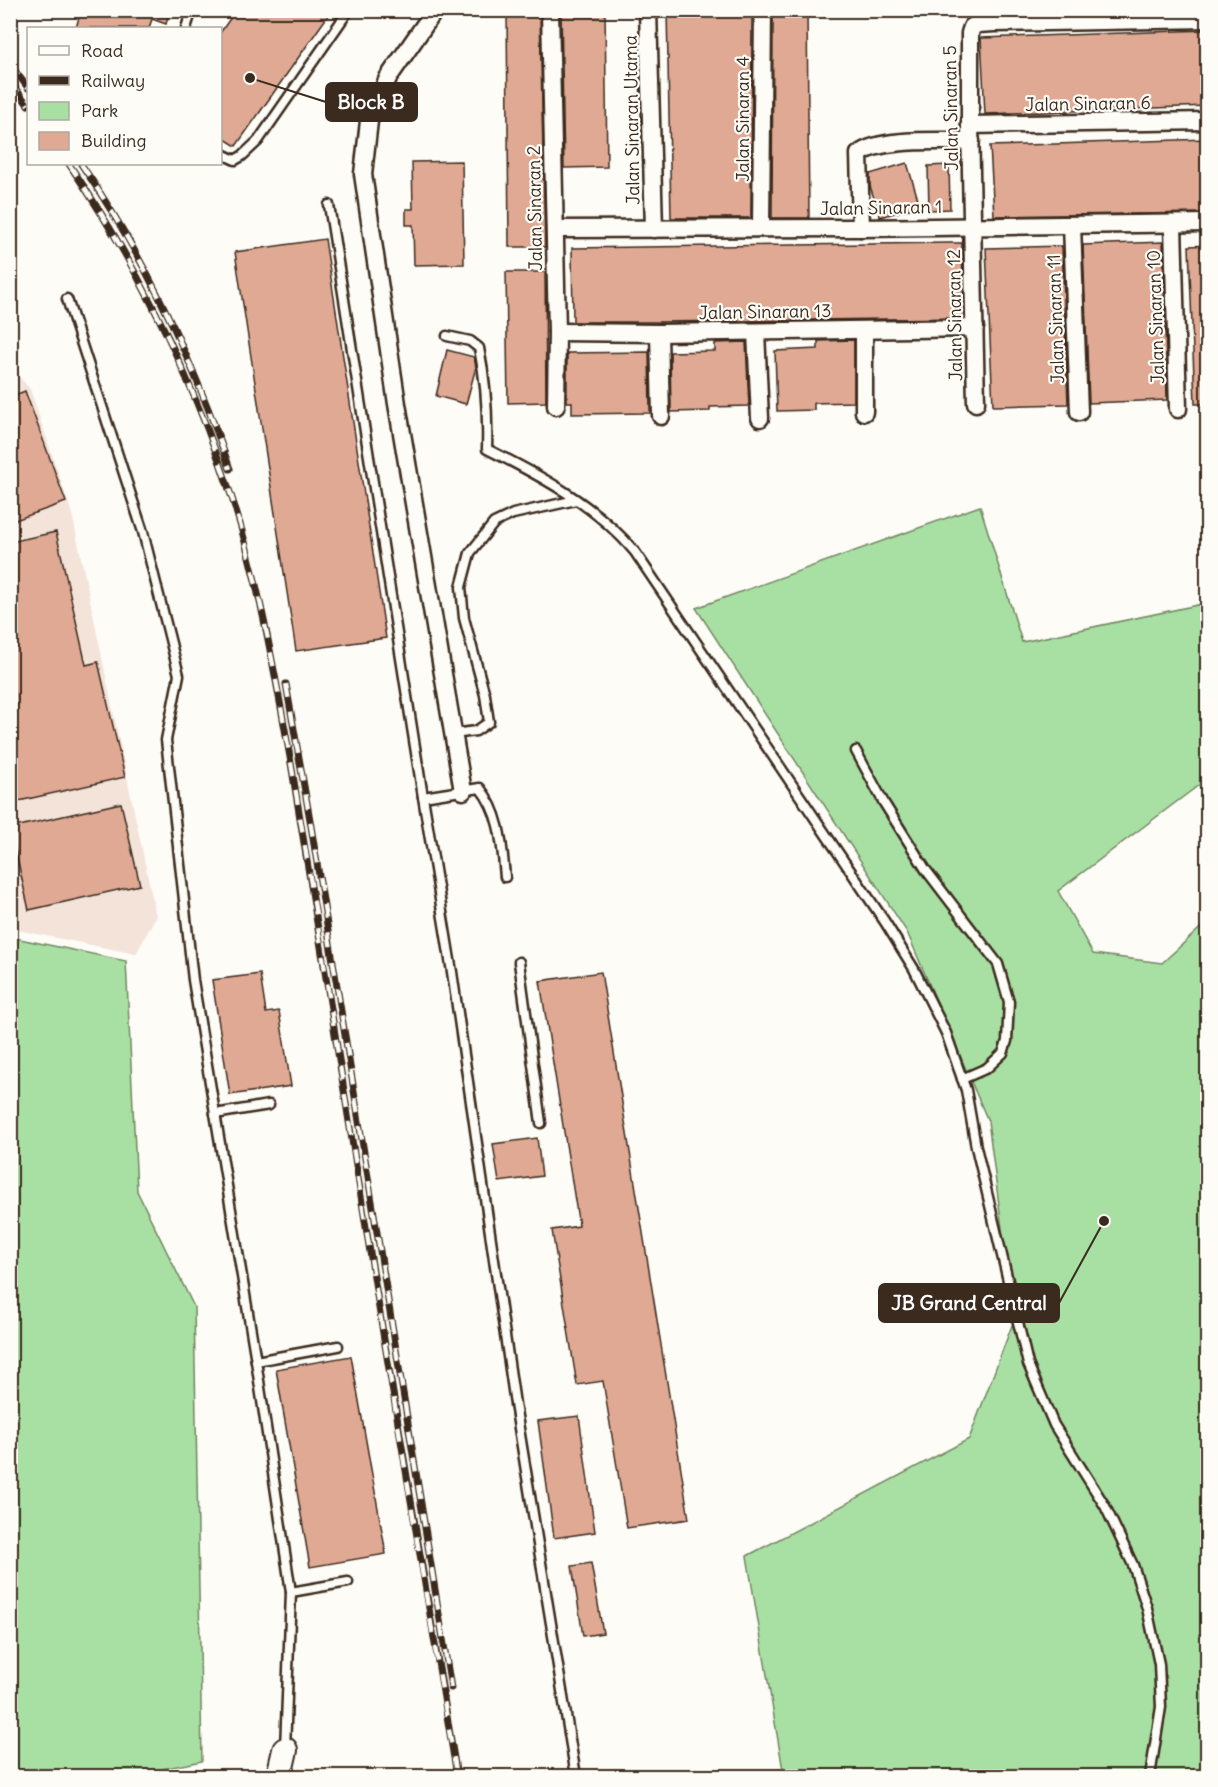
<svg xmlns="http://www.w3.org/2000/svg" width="1218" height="1787" font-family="Delius,sans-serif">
<rect width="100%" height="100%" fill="#fdfcf7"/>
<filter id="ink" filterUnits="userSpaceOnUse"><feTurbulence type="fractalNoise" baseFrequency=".0167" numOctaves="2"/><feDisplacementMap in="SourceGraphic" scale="12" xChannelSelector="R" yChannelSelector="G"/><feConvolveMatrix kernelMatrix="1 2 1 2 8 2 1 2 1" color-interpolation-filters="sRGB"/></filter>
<g filter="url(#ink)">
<!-- built -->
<path fill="#f4e3d9" d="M10,357l9,20 11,12 42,125 84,402 -20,38 -119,-24 -6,-29z"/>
<!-- green -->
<g fill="#a8e0a4" stroke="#728561" stroke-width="1.5">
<path d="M980,506l42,136 185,-39v176l-149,112 35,63 69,9 45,-41v854h-423l-37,-220 222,-117 45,-119 -26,-199 -81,-189 -211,-324z"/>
<path d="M10,937l116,24 11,230 57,116 8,454 -75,15h-116z"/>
</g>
<!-- building -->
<g fill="#dfa994" stroke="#3b2a1e" stroke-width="1.5">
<path d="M81,10h89l-4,14 -14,-5 -3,9h-73z"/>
<path d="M236,10h96l-96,136 -16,-10v-103z"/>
<path d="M507,10h33l5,237h-36z"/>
<path d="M561,10h44l2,157 -43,1z"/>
<path d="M667,10h85l-1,208h-80z"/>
<path d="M773,10h34l2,208h-37z"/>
<path d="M1208,30v76l-223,8 -4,-76z"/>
<path d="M1208,139v74l-214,3 -4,-70z"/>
<path d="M462,161l2,103 -50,1 -1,-40h-7v-16h7l-1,-47z"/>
<path d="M907,163l13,43 -40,11 -10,-31v-12z"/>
<path d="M949,165l1,44 -21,1 -1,-44z"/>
<path d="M325,239l61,399 -90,13 -61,-399z"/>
<path d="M1163,242l4,158 -78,3 -6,-158z"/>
<path d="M950,243h12l2,75 -305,4h-86l-1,-74z"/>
<path d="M1208,245v159h-13l-6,-158z"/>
<path d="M1062,246l6,158 -75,2 -7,-158z"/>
<path d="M506,272h39l1,130 -38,1z"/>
<path d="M854,340v62l-40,1v7l-37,1 -2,-60 43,-2v-8z"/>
<path d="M746,342l3,64 -39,1v4l-39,1 -1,-60 45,-1v-8z"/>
<path d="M447,350l27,7 2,10 -10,37 -30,-8z"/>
<path d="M649,352l1,61 -78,1v-12h-5v-49z"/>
<path d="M25,391l41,111 -56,20v-125z"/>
<path d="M56,532l30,133 12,-3 27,115 -115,26v-261z"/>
<path d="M121,803l19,82 -111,25 -19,-82z"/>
<path d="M601,972l88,547 -62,9 -24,-147 -26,4 -25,-155 27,-4 -39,-245z"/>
<path d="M260,974l6,39 13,-2 12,75 -61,9 -18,-115z"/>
<path d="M537,1138l5,38 -43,6 -6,-38z"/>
<path d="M351,1356l35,198 -76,13 -34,-198z"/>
<path d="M579,1416l16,116 -41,6 -16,-117z"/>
<path d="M591,1563l12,70 -20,3 -11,-70z"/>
</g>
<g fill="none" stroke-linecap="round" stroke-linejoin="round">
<defs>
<g id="lane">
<path d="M186,28l6,-18"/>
<path d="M220,153l15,7 7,-4 16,-15 91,-131"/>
<path d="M329,205l94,592"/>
<path d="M67,299l76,233 36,143 -13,65 27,240 63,381 35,231 -6,157"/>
<path d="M447,336l23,5 9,7c7,34 9,68 8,101 54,27 109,56 148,103l250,370 29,47 32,64 20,57 10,57 52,217 26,61 51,81 28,59 14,43 12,56 2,43 -11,69"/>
<path d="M453,734l23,-3 13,-9 -4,-27 -21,-77 -3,-31 9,-34 24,-30 19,-9 63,-14"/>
<path d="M856,751l28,52 42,67 72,94 11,38 -2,39 -4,12 -16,15 -25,11"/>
<path d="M505,877c-3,-31 -4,-63 -25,-89l-57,9 29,175 63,432 61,372"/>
<path d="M519,962l22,161"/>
<path d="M215,1114l54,-9"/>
<path d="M256,1361l82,-15"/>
<path d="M291,1592l57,-10"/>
</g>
<g id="street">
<path d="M435,10l-47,68 -19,43 -6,53 34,230 66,387"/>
<path d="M550,10l7,322 -1,74"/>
<path d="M648,10l6,219"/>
<path d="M970,125l238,-4"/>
<path d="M1173,224l5,185"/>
<path d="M1072,225l7,187"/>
<path d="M761,228l2,-218"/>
<path d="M861,228l-2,-74c22,-17 82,-12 112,-13"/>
<path d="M555,229l306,-1 347,-5"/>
<path d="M864,330v82"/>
<path d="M557,332l102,1 316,-5"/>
<path d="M756,332l4,86"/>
<path d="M659,333l2,83"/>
<path d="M976,403l-6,-278v-92l2,-6 6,-3 16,-1 214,-4"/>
</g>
<path id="secondary" d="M279,1776l6,-26"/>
</defs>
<!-- lane casing -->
<use href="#lane" stroke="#3b2a1e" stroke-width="13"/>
<!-- street casing -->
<use href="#street" stroke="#3b2a1e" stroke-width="21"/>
<!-- secondary casing -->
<use href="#secondary" stroke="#3b2a1e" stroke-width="28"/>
<!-- lane -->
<use href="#lane" stroke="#fdfcf7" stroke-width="8"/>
<!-- street -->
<use href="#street" stroke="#fdfcf7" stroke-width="16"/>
<!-- secondary -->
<use href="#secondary" stroke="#fdfcf7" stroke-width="24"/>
<defs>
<g id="rail">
<path d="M10,64l18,24"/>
<path d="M10,81l18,24"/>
<path d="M69,164c69,101 123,214 162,331 28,85 43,174 59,262 16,96 32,193 47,290 39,243 78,487 120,729"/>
<path d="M81,164c64,93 113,199 149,305"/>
<path d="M286,684l24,136 141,868"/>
</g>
</defs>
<!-- rail casing -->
<use href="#rail" stroke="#3b2a1e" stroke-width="7"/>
<!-- rail -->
<use href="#rail" stroke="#fdfcf7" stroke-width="4.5" stroke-dasharray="14" stroke-linecap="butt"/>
</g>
</g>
<g text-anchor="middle" stroke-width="4.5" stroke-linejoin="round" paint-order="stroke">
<!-- street labels -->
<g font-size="18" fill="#3b2a1e" stroke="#fdfcf7">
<text transform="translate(1088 104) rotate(-1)" y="6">Jalan Sinaran 6</text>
<text transform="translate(951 108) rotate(-91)" y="6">Jalan Sinaran 5</text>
<text transform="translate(743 119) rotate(-90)" y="6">Jalan Sinaran 4</text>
<text transform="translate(632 120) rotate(-91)" y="6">Jalan Sinaran Utama</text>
<text transform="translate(535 208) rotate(-91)" y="6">Jalan Sinaran 2</text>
<text transform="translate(881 208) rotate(-1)" y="6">Jalan Sinaran 1</text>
<text transform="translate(765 312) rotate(-1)" y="6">Jalan Sinaran 13</text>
<text transform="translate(955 315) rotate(-91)" y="6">Jalan Sinaran 12</text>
<text transform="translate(1156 317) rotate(-92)" y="6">Jalan Sinaran 10</text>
<text transform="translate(1056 319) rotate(-92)" y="6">Jalan Sinaran 11</text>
</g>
</g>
<!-- callouts -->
<path fill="none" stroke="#3b2a1e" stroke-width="2" d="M250 78L326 102M1104 1221L1059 1303"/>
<g fill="#3b2a1e" stroke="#fdfcf7" stroke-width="2">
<circle cx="250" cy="78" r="6"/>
<circle cx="1104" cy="1221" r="6"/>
</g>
<g fill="#3b2a1e" stroke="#3b2a1e" stroke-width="2">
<rect x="326" y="83" width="91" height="38" rx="6"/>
<rect x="879" y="1284" width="180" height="38" rx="6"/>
</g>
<g font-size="20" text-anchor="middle" font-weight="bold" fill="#fff">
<text x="371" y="109">Block B</text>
<text x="969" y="1310">JB Grand Central</text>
</g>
<!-- margin -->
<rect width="1218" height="1787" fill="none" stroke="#fdfcf7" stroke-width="36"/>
<rect x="18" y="18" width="1182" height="1751" fill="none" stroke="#3b2a1e" stroke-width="2" filter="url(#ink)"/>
<!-- legend -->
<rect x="27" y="27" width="195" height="138" fill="#fdfcf7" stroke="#afa8a0" stroke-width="1.5"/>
<rect x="39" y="46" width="30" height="9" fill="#fdfcf7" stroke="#afa8a0" stroke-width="1.5"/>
<text x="81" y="57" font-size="18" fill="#3b2a1e">Road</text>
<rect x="39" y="76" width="30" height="9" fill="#3b2a1e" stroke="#afa8a0" stroke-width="1.5"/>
<text x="81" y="87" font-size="18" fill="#3b2a1e">Railway</text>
<rect x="39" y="102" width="30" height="18" fill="#a8e0a4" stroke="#afa8a0" stroke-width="1.5"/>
<text x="81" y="117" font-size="18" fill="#3b2a1e">Park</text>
<rect x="39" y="132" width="30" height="18" fill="#dfa994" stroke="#afa8a0" stroke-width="1.5"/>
<text x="81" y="147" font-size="18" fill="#3b2a1e">Building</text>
</svg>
